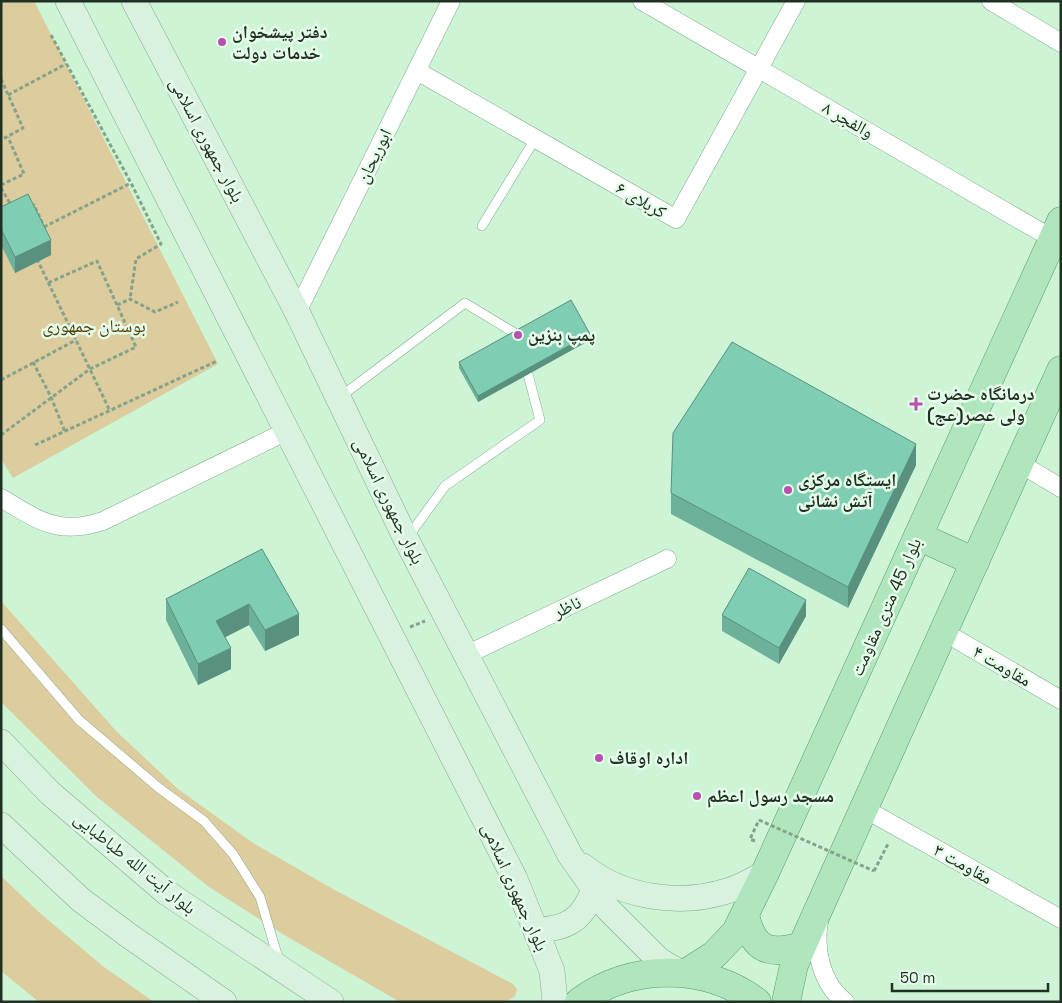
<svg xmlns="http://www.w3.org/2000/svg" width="1062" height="1003" font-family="'Space Grotesk','Noto Naskh Arabic',sans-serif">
<rect width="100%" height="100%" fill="#cdf5d5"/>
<!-- green -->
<g fill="#ddcc9d">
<path d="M1,1h33l184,363 -205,114 -12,-19z"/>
<path d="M1,601l116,131 61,57 75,54 80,46 180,95 4,5 -2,7 -9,6h-106l-114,-66 -77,-49 -112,-90 -96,-95z"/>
<path d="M1,876l40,38 63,53 50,35h-115l-38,-31z"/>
</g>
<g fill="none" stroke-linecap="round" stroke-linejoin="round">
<defs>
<g id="lane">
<path d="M482,226l53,-87"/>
<path d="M340,397l125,-94 53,32 2,6"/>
<path d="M408,537l37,-51 95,-66 -15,-57"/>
<path d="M1,629l78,91 80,68 45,33 29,33 27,43 19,64"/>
</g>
<g id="street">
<path d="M642,1l411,238"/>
<path d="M991,1l70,42"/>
<path d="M417,71l259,148 120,-218"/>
<path d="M297,312l154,-311"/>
<path d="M1019,463l42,25"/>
<path d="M1,498c37,22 57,38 102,23l184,-90"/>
<path d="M944,632l117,68"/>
<path d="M466,655l201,-96"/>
<path d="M865,809l196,110"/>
<path d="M819,921c-5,29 2,62 26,81"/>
</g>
<g id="secondary">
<path d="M68,1l447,878 37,92 3,31"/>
<path d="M134,1l163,311 109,227 164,316 38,54 51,51 22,13"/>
<path d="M1,742l49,51 117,100 164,109"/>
<path d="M1,825l80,75 47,35 96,67"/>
<path d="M583,866c39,32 97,40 144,25 14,-4 26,-11 38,-18"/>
<path d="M536,930c32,-1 47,-11 58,-41"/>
</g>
<g id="primary">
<path d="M918,536l57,26"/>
<path d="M745,915c8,35 24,41 57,31"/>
<path d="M686,973l28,-18 22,-23 29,-59 296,-652"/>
<path d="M579,1002c51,-39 127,-39 178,0"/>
<path d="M786,1002l8,-37 8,-19 259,-576"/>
</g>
</defs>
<!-- lane casing -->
<use href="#lane" stroke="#85aa8c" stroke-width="10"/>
<!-- street casing -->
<use href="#street" stroke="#85aa8c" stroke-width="19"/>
<!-- secondary casing -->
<use href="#secondary" stroke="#85aa8c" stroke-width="26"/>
<!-- primary casing -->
<use href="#primary" stroke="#5c9b6c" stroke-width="29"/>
<!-- path -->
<g stroke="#85a38b" stroke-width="3" stroke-dasharray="4 2.5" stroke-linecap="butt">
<path d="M51,35l80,148 30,61 -25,15 -6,40"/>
<path d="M1,79l22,49 -22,12"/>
<path d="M8,95l58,-31"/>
<path d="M1,185l23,-11 -16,-37"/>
<path d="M1,188l10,17"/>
<path d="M31,207l3,-2 12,26"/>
<path d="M44,227l87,-44"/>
<path d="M37,259l73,152"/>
<path d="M117,305l13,-6 25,13 23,-10"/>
<path d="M33,362l18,35 14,35"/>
<path d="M1,380l75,-40"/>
<path d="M1,435l89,-66 46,-22 -39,-86 -49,22"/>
<path d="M35,445l182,-84"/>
<path d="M410,627l15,-6"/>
<path d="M755,841l-5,-2 9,-19"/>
<path d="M874,871l15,-29"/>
</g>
<!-- lane -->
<use href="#lane" stroke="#fff" stroke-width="9"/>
<!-- street -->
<use href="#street" stroke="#fff" stroke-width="18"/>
<!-- secondary -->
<use href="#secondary" stroke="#d8f2de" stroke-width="25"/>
<!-- primary -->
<use href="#primary" stroke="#b0e6be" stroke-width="28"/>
<!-- path-bridge -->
<path stroke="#85a38b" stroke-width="3" stroke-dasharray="4 2.5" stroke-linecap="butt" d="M759,820l115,51"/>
</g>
<!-- wall -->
<g fill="#6db19b">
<path d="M1,207l50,48 -36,18 -14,-28z"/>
<path d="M590,340l-112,62 -19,-34v-6z"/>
<path d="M916,465l-68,143 -177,-94v-21z"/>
<path d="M262,549l37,86 -34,16 -16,-26 -24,12 6,32 -33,16 -32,-65v-21z"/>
<path d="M722,615l84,1 -27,48 -57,-33z"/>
</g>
<!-- shaded-wall -->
<g fill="#59907e">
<path d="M51,240v15l-36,18v-16z"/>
<path d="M590,334v6l-112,62v-6z"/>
<path d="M916,444v21l-68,143v-21z"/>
<path d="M806,600v16l-27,48v-16z"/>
<path d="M249,604v21l-33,17v-21z"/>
<path d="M299,614v21l-34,16v-21z"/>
<path d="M231,648v21l-33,16v-21z"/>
</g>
<!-- building -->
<g fill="#7fceb4" stroke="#59907e">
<path d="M28,194l23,46 -36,17 -14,-28v-22z"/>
<path d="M571,300l19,34 -112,62 -19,-34z"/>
<path d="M732,342l184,102 -68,143 -177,-94 2,-60z"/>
<path d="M262,549l37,65 -34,16 -16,-26 -33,17 15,27 -33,16 -32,-65z"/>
<path d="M749,568l57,32 -27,48 -57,-33z"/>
</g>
<!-- markers -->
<g fill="#b94fb0" stroke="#e6fdea" stroke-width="2">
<circle cx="222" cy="42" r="5"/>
<circle cx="518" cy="335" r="5"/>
<path d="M913.5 396.5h5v5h5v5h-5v5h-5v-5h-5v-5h5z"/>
<circle cx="788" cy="490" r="5"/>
<circle cx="599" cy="758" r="5"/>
<circle cx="697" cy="796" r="5"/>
</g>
<g text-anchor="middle" stroke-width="5" stroke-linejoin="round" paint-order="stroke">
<!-- poi labels -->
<g font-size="18" font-weight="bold" fill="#213024" stroke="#e6fdea" text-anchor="start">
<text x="232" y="38">دفتر پیشخوان<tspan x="232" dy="21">خدمات دولت</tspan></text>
<text x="528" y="341">پمپ بنزین</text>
<text x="927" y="400">درمانگاه حضرت<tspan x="927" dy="21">ولی عصر(عج)</tspan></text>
<text x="798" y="486">ایستگاه مرکزی<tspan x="798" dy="21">آتش نشانی</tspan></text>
<text x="609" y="764">اداره اوقاف</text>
<text x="707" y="802">مسجد رسول اعظم</text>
</g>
<!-- street labels -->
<g font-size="18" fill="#213024" stroke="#e6fdea">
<text transform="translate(848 120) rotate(30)" y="6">والفجر ۸</text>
<text transform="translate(207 140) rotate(62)" y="6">بلوار جمهوری اسلامی</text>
<text transform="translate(374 156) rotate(-64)" y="6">ابوریحان</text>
<text transform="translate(641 200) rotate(30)" y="6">کربلای ۶</text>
<text transform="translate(389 501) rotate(64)" y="6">بلوار جمهوری اسلامی</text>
<text transform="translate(567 607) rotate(-25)" y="6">ناظر</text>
<text transform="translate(886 607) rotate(-66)" y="6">بلوار 45 متری مقاومت</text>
<text transform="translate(1002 666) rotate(30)" y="6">مقاومت ۴</text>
<text transform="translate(135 863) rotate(39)" y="6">بلوار آیت الله طباطبایی</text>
<text transform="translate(963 864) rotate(29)" y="6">مقاومت ۳</text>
<text transform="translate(515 887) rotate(66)" y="6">بلوار جمهوری اسلامی</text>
</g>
<!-- park labels -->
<g font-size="18" fill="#51410d" stroke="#e6fdea">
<text x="94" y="332">بوستان جمهوری</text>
</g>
</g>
<!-- border -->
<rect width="1062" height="1003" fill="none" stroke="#213024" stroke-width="5"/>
<!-- scale -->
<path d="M892 983v8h156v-8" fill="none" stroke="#213024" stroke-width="2.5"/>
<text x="900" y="983" font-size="15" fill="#213024" stroke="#e6fdea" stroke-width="4" paint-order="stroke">50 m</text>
</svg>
